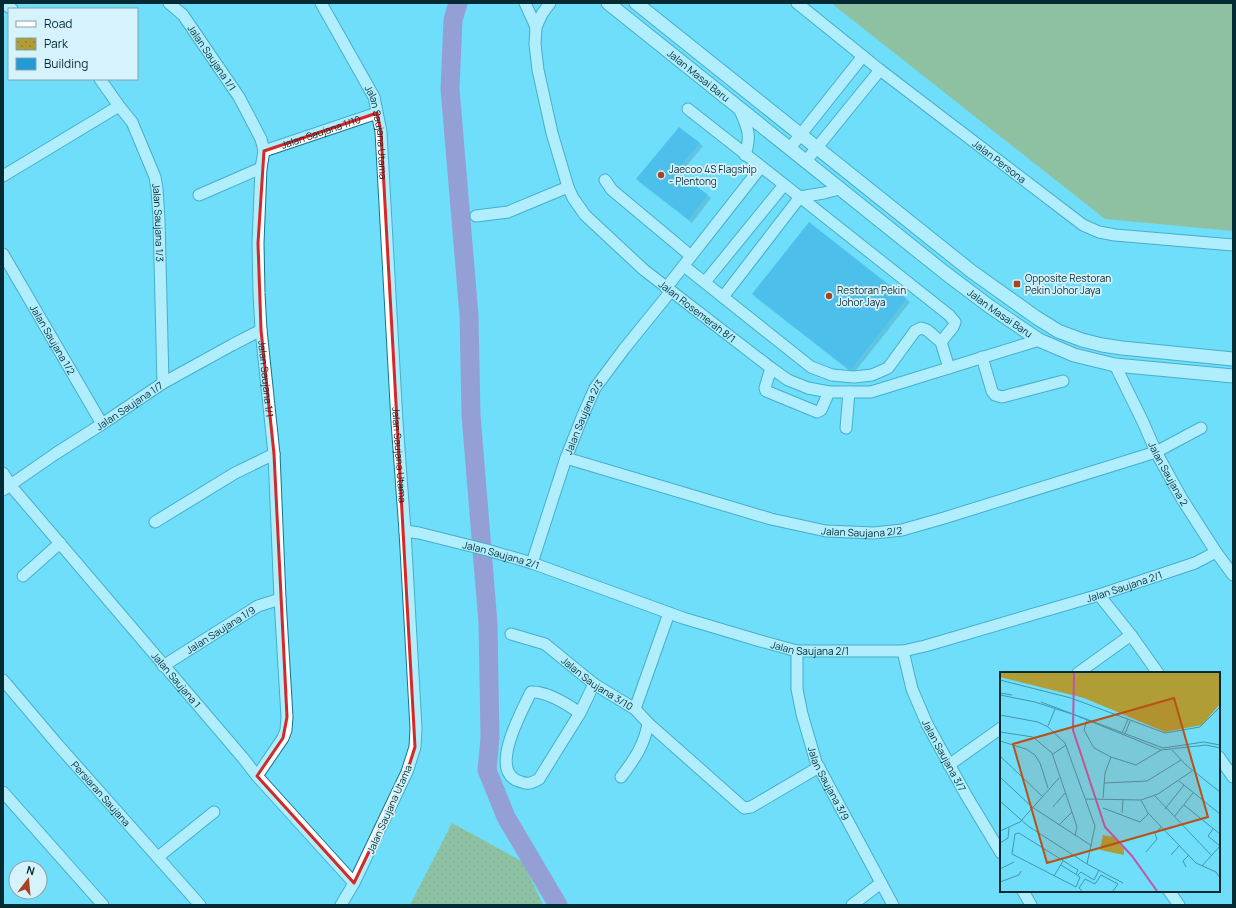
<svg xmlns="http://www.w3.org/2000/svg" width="1236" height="908" font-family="Manrope,sans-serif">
<defs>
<pattern id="park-dots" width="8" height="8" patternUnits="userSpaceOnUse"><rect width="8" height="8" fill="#b19d36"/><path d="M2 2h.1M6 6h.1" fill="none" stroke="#8e802e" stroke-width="1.8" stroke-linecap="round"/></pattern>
<filter id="shadow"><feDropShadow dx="3" dy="3" stdDeviation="0" flood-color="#0004"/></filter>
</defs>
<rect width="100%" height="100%" fill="#6fdefb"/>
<!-- grass -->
<path fill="#b19d36" d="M831,3h402v228l-128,-12z"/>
<!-- park -->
<path fill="url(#park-dots)" d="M452,823l71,39 20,43h-133z"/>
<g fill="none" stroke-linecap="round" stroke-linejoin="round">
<!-- river -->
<path stroke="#c056a7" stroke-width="19" d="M458,3l-5,17 -3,69 19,226 2,100 17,208 2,115 -3,32 19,47 52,88"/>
</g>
<!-- building -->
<g fill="#2399d6" filter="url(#shadow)">
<path d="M679,127l21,16 -23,28 31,24 -19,25 -53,-41z"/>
<path d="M809,222l98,77 -56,71 -3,-1 -96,-75z"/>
</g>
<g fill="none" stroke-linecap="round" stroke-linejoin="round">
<defs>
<g id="minor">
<path d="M3,3l9,6"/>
<path id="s1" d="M169,3l14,12 56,82 22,42 3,12 -3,17 -3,75 1,50 2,37 13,124 6,145 7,118 -1,13 -3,8 -26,38"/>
<path id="s2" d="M321,3l53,94 7,35 16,290 8,109 11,197 -1,19 -8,25 -53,111 -13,22"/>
<path d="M525,3l11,24"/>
<path id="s3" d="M550,3l-8,11 -6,13 -1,17 3,26 14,63 16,54 5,11 12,17 59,55 127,98 17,12 20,8 21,4h42l168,-52"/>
<path id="s4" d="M797,3l83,67 203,155 16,7 16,3 118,10"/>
<path id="s5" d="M100,79l19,27 13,16 23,55 2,12 2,30 4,164"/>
<path d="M739,108c8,19 13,26 6,47"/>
<path d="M688,109l112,88 24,-4 15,-4"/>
<path d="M790,148l73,-92"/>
<path id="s6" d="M264,151l113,-38"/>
<path d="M806,161l74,-91"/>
<path d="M3,176l116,-70"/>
<path d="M605,180l7,10 79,66"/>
<path d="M199,195l62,-27"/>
<path d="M476,216l32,-4 60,-25"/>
<path id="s7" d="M3,254l99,170"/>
<path d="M684,266l127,101 21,8 22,2 18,-2 16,-7 27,-37 6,-3 6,2 14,12 8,26"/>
<path d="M705,282l79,-97"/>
<path d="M666,288l95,-121"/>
<path d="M723,297l77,-100 149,118 6,7 -2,5 -12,15"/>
<path d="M982,357l10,34 3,4 7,2 61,-16"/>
<path id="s8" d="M1115,365l28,57 13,30 26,47 34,53 17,23"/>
<path d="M771,368l-6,20 1,3 51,21 4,-2 8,-18"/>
<path d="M846,428l3,-36"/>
<path id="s9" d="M566,458l205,61 55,12 48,2 28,-3 42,-12 212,-66 45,-24"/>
<path id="s10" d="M3,473l8,13 232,272 14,18 97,107"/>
<path id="s11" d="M3,490l52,-36 47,-30 61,-41 69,-38 29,-15"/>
<path d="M155,522l80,-49 39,-19"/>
<path id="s12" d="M405,531l14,2 68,17 45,13 151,55 74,22 40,11h106l22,-5 174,-51 96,-32 21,-11"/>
<path id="s13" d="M532,563l34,-105 17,-43 12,-27 29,-39 47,-58"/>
<path d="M23,576l37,-33"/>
<path d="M1099,595l32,40 27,38"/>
<path id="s14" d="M511,634l34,10 49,40 41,25 13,14 96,85 7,-1 68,-40"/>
<path id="s15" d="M797,651v38l5,25 14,48 77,143"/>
<path id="s16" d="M903,651l9,38 15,35 39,71 35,58"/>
<path id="s17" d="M163,666l95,-60 22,-7"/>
<path d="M1078,673l53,-38"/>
<path id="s18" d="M3,680l55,65 142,160"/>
<path d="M635,709l34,-96"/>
<path d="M580,713c-13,-9 -33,-22 -49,-21 -8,17 -41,75 -15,88 10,4 13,5 23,-1l41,-66 14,-29"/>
<path d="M1219,757l14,20"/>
<path d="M949,765l52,-37"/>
<path d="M621,777c13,-17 24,-33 27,-54"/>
<path d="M3,792l100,113"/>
<path d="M158,857l56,-45"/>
<path d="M1023,891l8,14"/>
<path d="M1169,891l10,14"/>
<path d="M852,905l29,-22"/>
</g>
<g id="major">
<path id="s19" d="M608,3l336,269 45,34 50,34 35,15 41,10 118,11"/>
<path d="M636,3l335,268 66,47 21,13 24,9 20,5 20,3 111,11"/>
</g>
</defs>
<!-- minor casing -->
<use href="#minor" stroke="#16748a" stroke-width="13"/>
<!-- major casing -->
<use href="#major" stroke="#16748a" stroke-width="15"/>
<!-- minor -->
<use href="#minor" stroke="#fff" stroke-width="11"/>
<!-- major -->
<use href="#major" stroke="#fff" stroke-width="13"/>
</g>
<!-- marked area -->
<path d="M0 0H1236V908H0ZM377,113l4,19 34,615 -8,25 -53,111 -97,-107 26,-38 4,-21 -13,-263 -13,-124 -3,-87 6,-92z" fill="#6fdefb" fill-opacity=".55" fill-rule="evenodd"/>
<path fill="none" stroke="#d62828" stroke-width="3" stroke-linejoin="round" d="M377,113l4,19 34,615 -8,25 -53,111 -97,-107 26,-38 4,-21 -13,-263 -13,-124 -3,-87 6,-92z"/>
<!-- markers -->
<g fill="#a94220" stroke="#d6f3fc" stroke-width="1.5">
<circle cx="661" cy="175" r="4"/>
<rect x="1013" y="280" width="8" height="8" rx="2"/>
<circle cx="829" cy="296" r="4"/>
</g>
<g text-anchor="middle" stroke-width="3.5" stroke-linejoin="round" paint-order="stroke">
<!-- street labels -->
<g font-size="10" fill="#042a33" stroke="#d6f3fc">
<text dy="4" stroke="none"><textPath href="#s1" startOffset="70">Jalan Saujana 1/1</textPath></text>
<text dy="4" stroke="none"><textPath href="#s19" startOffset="116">Jalan Masai Baru</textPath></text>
<text dy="4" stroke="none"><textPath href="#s6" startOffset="60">Jalan Saujana 1/10</textPath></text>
<text dy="4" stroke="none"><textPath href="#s2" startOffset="143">Jalan Saujana Utama</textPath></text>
<text dy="4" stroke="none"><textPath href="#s4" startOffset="257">Jalan Persona</textPath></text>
<text dy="4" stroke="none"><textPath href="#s5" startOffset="159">Jalan Saujana 1/3</textPath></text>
<text dy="4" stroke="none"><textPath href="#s3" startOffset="373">Jalan Rosemerah 8/1</textPath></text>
<text dy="4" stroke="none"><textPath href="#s19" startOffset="500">Jalan Masai Baru</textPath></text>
<text dy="4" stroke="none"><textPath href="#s7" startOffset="99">Jalan Saujana 1/2</textPath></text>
<text dy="4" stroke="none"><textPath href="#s1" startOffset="406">Jalan Saujana 1/1</textPath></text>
<text dy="4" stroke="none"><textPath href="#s11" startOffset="152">Jalan Saujana 1/7</textPath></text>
<text dy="4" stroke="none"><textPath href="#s13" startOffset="155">Jalan Saujana 2/3</textPath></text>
<text dy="4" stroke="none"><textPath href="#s2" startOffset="467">Jalan Saujana Utama</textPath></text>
<text dy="4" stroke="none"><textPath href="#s8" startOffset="121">Jalan Saujana 2</textPath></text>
<text dy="4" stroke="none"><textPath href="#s9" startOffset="306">Jalan Saujana 2/2</textPath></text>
<text dy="4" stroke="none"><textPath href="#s12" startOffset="99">Jalan Saujana 2/1</textPath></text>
<text dy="4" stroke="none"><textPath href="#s12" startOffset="747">Jalan Saujana 2/1</textPath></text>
<text dy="4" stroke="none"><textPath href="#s17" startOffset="68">Jalan Saujana 1/9</textPath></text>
<text dy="4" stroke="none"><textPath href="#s12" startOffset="423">Jalan Saujana 2/1</textPath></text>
<text dy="4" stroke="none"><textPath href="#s10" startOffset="270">Jalan Saujana 1</textPath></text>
<text dy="4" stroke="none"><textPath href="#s14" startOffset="101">Jalan Saujana 3/10</textPath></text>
<text dy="4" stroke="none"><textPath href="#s16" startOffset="113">Jalan Saujana 3/7</textPath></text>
<text dy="4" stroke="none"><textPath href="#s15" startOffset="138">Jalan Saujana 3/9</textPath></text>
<text dy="4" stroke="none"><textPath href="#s18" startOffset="150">Persiaran Saujana</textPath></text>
<text transform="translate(389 809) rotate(-66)" y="4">Jalan Saujana Utama</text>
</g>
<!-- poi labels -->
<g font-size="10" fill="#042a33" stroke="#d6f3fc" text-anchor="start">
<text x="669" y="173">Jaecoo 4S Flagship<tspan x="669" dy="12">- Plentong</tspan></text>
<text x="1025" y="282">Opposite Restoran<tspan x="1025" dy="12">Pekin Johor Jaya</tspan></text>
<text x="837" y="294">Restoran Pekin<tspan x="837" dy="12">Johor Jaya</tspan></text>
</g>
</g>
<!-- overview -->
<g transform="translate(1000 672)">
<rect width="220" height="220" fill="#6fdefb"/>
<path d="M0,1h220v31l-18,21 -37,7 -81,-34 -84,-21z" fill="#b19d36"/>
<path d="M103,163l10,2 11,12v6l-24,-5z" fill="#b19d36"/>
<path fill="none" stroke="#c056a7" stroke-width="2" d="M74,1l-1,57 32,97 27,29 25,35"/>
<path fill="none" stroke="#4496ab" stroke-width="1" d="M0,8l71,18 94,35 35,-6 20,-20M0,21l12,2M0,23l35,7 40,13 86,35 45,-5 14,3M41,30l122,46 41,-6 16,3M0,43l38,7 10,5 17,16 30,83 -8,38M87,48l-3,10 10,18 17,9 25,8 25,-15M48,54l7,-17M0,60l33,5 19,16 25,74 -2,9M122,61l6,-14M125,62l5,-13M0,69l26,8 9,6 5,8 8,25M172,78l14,15 34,27M53,82l13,-9M0,84l42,40M0,105l32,30 60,39M179,109l41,33M104,111l43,-2 34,-21M155,124l57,60M103,126l2,-25 6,-16M86,127l55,1 17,-6 34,-23M141,128l7,13 48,50 20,9 4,6M0,129l28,25 59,38 36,19M184,133l36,29M53,135l12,-14M103,136l37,14 8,-8M165,137l19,-24M122,141l1,-14M174,145l19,-24M59,153l13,-13M213,157l-5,7 12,10M0,159l20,-9 39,-44M0,171l8,-5 1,-10M146,180l11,-13 -2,-5 6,-7M171,183l8,-9M61,193l19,12 -4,10 -64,-33 3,-20 4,-1 59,37 -2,4M202,194l18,-20M186,195l-3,-6 6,-6M0,197l14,-7M78,203l3,-3 13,8 5,-10M54,204l9,-15M0,210l19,-7 2,-4M82,219l-3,-3 6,-9 10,5 6,-9 17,9 -5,7"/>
<path fill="#ba5014" fill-opacity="0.15" stroke="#ba5014" stroke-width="2" d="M174,26l34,119 -161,46 -34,-119z"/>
<rect width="220" height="220" fill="none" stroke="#042a33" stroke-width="2"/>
</g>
<!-- border -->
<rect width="1236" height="908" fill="none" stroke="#042a33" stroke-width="8"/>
<!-- legend -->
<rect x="8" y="8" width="130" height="72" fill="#d6f3fc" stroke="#82a3ac"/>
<rect x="16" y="21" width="20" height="6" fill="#ffffff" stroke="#82a3ac"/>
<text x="44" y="28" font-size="12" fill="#042a33">Road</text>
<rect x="16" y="38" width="20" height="12" fill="url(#park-dots)" stroke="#82a3ac"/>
<text x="44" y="48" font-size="12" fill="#042a33">Park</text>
<rect x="16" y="58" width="20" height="12" fill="#2399d6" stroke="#82a3ac"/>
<text x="44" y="68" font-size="12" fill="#042a33">Building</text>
<!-- north arrow -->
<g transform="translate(28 880) rotate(16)"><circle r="19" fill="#d6f3fc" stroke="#82a3ac"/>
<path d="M0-3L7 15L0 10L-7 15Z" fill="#a94220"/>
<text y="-6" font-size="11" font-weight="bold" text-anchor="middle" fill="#042a33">N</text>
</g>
</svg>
